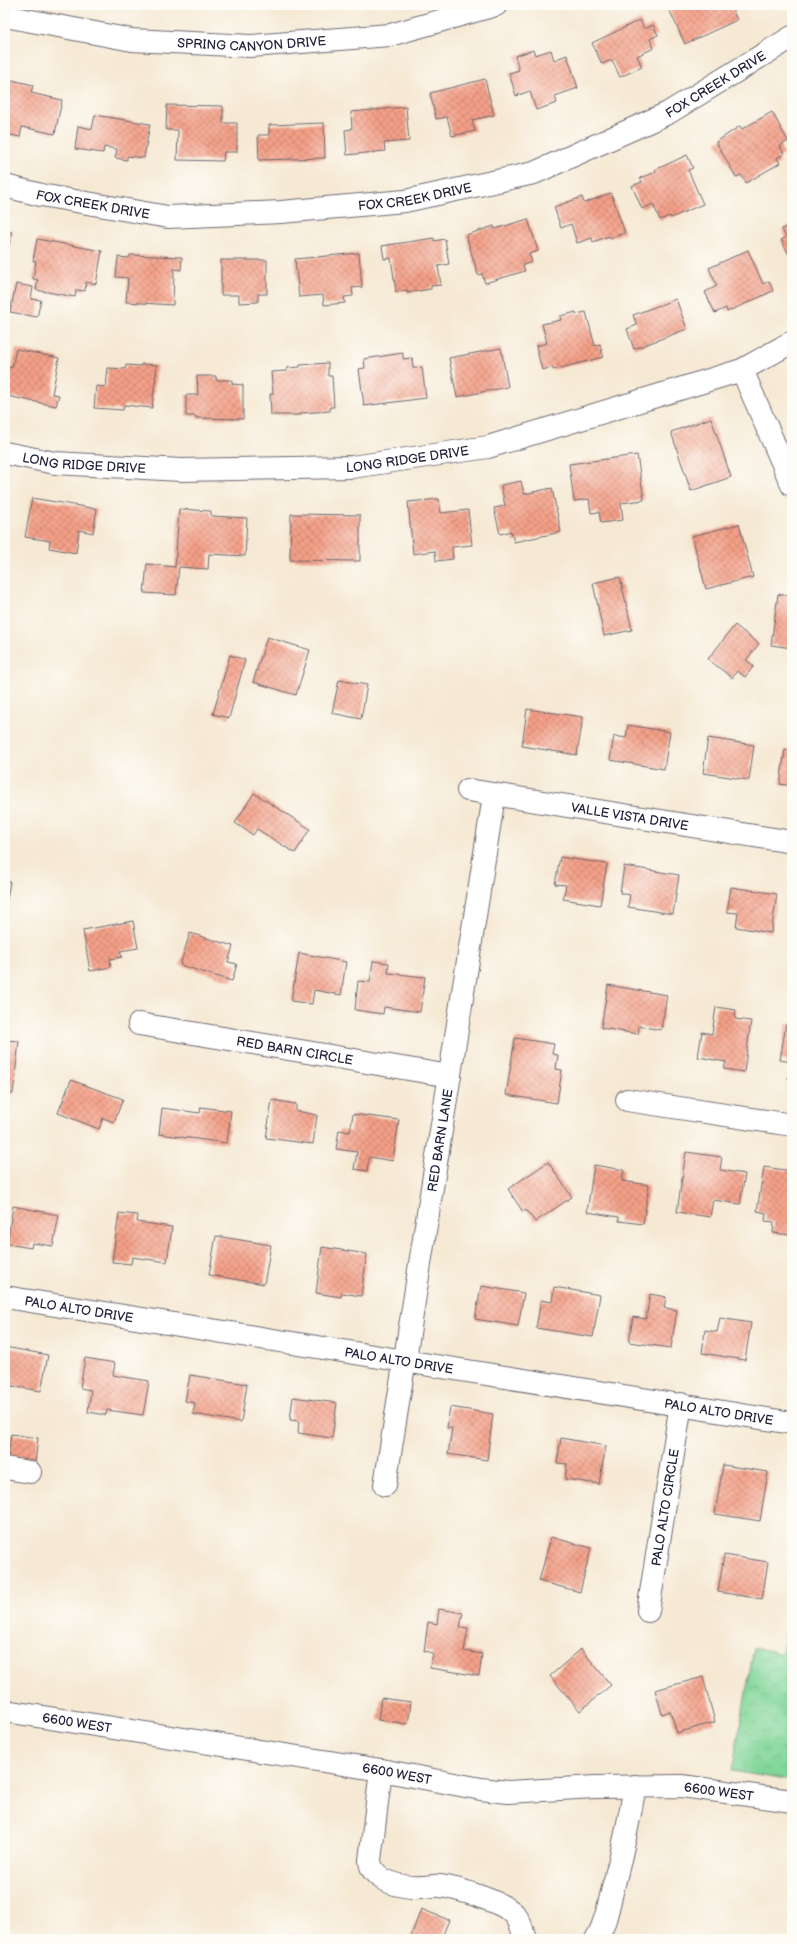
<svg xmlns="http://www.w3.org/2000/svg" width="797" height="1944" font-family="'Balsamiq Sans',sans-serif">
<defs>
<pattern id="park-crowns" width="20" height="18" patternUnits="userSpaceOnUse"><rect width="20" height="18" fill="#81d699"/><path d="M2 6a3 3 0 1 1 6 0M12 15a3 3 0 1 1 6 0" fill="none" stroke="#6fb785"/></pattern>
<pattern id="building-cross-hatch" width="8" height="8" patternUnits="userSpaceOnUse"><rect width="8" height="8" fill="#f5a088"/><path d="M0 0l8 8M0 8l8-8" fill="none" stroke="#c68270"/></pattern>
</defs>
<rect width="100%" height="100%" fill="#fdfcf7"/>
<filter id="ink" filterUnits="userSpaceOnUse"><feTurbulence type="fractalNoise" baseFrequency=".025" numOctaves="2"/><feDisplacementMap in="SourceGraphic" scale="8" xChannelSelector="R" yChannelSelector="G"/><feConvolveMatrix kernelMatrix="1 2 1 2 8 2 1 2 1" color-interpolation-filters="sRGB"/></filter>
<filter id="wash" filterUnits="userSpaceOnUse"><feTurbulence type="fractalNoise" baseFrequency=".012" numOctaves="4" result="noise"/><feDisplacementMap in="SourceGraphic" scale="16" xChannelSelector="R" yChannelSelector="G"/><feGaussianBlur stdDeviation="0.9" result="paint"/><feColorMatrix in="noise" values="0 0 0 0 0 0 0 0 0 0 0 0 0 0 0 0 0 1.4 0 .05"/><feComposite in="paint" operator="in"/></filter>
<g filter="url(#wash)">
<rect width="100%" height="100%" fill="#f6e9d4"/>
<!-- park -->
<path fill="url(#park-crowns)" stroke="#527c6a" d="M792,1594v187l-60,-10 22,-124 28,7z"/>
<g id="blocks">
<!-- building -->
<g fill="url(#building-cross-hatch)">
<path d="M677,5h53l7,15 -52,24 -16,-35z"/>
<path d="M640,20l4,9 9,-4 5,10 -8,4 4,9 -17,8 5,11 -22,10 -8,-17 -10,4 -10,-21z"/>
<path d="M533,50l2,5 16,-5 3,10 13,-5 11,33 -23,8 2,7 -21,7 -6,-19 -14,5 -7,-23 10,-3 -4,-14z"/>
<path d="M485,79l9,36 -22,5 3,11 -23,5 -5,-19 -11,2 -6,-26z"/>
<path d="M12,80l21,5 -2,8 31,7 -7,34 -33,-7 -2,10 -15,-3v-31h2z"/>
<path d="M167,105l56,1v17h14v29h-13l-1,9 -46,-1 1,-30h-12z"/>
<path d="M406,107l3,34 -25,2 1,8 -38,4 -2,-25 7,-1 -1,-17z"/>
<path d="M772,112l16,29 -8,5 4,8 -7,4 3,5 -34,20 -5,-8 -5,2 -20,-35 24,-16 2,3z"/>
<path d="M95,115l55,9 -6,34 -17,-2v4l-12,-2 2,-9 -13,-2 -1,6 -28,-4 3,-23 14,3z"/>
<path d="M324,123l1,35 -66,2 -1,-25h11v-10z"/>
<path d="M687,155l6,13 -5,2 15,34 -32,14 -1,-2 -10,4 -7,-16 -11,5 -10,-23 10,-4 -2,-4 16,-6 -1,-2z"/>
<path d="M611,193l14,40 -15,5 -1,-2 -16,6 -1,-4 -15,5 -6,-19 -10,4 -7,-21 28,-10 2,6z"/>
<path d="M528,219l10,32 -9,3 3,8 -9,3 2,6 -40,12 -3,-9 -4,1 -12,-40 28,-9 1,3z"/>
<path d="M792,224v36l-11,-20 5,-3 -4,-8z"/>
<path d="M5,231l7,1 -3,13 -4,-1z"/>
<path d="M434,238v3l11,-2 4,25 -11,2 3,19 -10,1v3l-24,4v-3l-11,2 -5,-34 -7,1 -2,-13z"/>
<path d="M37,239l65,12 -6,33 -10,-2 -1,9 -9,-1 -1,7 -39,-7 2,-10 -5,-1 3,-18h-3z"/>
<path d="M748,250l15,34 6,-3 4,10 -46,21 -1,-4 -11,5 -10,-21 12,-6 -8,-18z"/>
<path d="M359,253l3,34 -10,1 1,8 -9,1 1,6 -21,2 -1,-10 -24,2 -4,-38z"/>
<path d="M130,255l52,2 -1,13 -7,-1 -1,36 -47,-3 2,-24 -12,-1 2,-20 11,1z"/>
<path d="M221,260h46v34h-9v8l-19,1v-8h-18z"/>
<path d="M16,284l17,3 -2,12 10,1 -4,17 -27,-5z"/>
<path d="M676,299l11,30 -53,20 -7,-20 10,-4 -4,-10z"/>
<path d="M576,312v2l10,-2 9,34 5,-2 3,13 -50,13v-3l-11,3 -6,-24 11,-3 -5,-19 19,-4 -1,-4z"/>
<path d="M501,348l7,39 -51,10 -8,-39z"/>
<path d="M16,349l43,9 -7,36 7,1 -3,11 -49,-10v-3h-2v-27l7,2z"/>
<path d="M403,353v6l9,-1 1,10 9,-1 4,31 -62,8 -5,-37 6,-1 -1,-9z"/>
<path d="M328,363v13h4l2,31h-4v4l-29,2v2h-30l-1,-21h3l-2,-22 16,-1v-3l13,-1v-2z"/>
<path d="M141,364l16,1 -5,43 -28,-3 -1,5 -29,-2 2,-22 10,1 2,-19 17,1 1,-4 15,1z"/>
<path d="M197,376h19v4h16v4l11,1v34l-47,-1v-2h-10v-21h12z"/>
<path d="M711,418l20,59 -40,14 -20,-59z"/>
<path d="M637,455l7,45 -23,3 2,17 -22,3 -2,-11 -8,1 -2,-14 -15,2 -5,-37z"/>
<path d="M521,481l3,13 28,-6 9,44 -47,10 -3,-11 -11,3 -6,-26 11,-2 -4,-21z"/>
<path d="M32,498l65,11 -4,24 -14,-3 -3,23 -27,-5 1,-7 -25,-4z"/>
<path d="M439,499l2,14 27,-3 4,35 -20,2 1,12 -17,2 -1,-10 -22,3 -5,-52z"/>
<path d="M179,509l32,2v5l36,2 -2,38 -36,-2 -1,15 -29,-2 -3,28 -32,-2 3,-29 28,3z"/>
<path d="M291,514l69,1v46l-70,-1z"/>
<path d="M739,524l14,53 -47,12 -14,-53z"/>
<path d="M620,577l12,53 -28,6 -11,-53z"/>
<path d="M778,594l14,2v52l-21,-3z"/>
<path d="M735,625l24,19 -13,16 8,6 -9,11 -8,-6 -5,7 -24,-19z"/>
<path d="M267,637l43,13 -14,45 -43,-13z"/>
<path d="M230,655l15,5 -16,58 -16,-4z"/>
<path d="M339,680l28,5 -6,34 -29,-6z"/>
<path d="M527,709l56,8 -6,38 -55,-9z"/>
<path d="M628,725l42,7 -6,37 -54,-9 4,-24 12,2z"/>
<path d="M708,738l46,7 -5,35 -46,-7z"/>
<path d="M785,750l7,1v35l-12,-2z"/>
<path d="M254,793l56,36 -15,24 -38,-24 -4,6 -18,-12z"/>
<path d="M560,857l47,7 -7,41 -37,-6 3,-14 -11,-1z"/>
<path d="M624,866l55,9 -6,39 -45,-7 2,-12 -10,-2z"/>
<path d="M5,881l5,1 -4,23h-1z"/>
<path d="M731,887l46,7 -6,39 -35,-6 2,-14 -11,-1z"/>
<path d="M133,921l5,27 -18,3 2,6 -12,2 1,8 -21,4 -7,-41z"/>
<path d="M190,933l43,13 -5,16 9,2 -5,17 -52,-16z"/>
<path d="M299,953l47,9 -5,33 -27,-5 -2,14 -21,-3z"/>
<path d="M373,961l16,2 -1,10 37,4 -5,35 -36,-5 -1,7 -28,-4 3,-29 12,1z"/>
<path d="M608,985l59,10 -6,35 -22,-4 -1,8 -37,-6z"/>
<path d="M716,1007l20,3 -1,9 16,2 -7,51 -20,-3 2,-7 -28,-5 4,-25 10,2z"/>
<path d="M786,1024l6,1v55l-4,-1 3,-17 -11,-2z"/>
<path d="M515,1038l39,6 -2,10 6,1 -2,14 6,1 -5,33 -51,-8z"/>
<path d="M5,1040l14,1 -6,53 -8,-1z"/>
<path d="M71,1080l52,19 -9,23 -11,-4 -4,11 -41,-16z"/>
<path d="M272,1100l24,4v7l21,4 -4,29 -47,-6z"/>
<path d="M201,1107l30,4 -4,32 -68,-9 3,-26 38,5z"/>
<path d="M353,1114l46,6 -6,41 -24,-4 -2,14 -13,-2 3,-17 -21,-3 3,-19 11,2z"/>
<path d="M686,1152l36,5 -2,13 25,4 -5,30 -27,-4 -3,17 -33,-5z"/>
<path d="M548,1162l24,35 -37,25 -9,-12 -3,2 -15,-23z"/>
<path d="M594,1165l30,5 -2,11 27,4 -6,39 -24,-3v-4l-32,-5z"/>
<path d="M764,1167l28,4 -1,64 -18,-2 1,-11 -9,-1 1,-8 -9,-2z"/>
<path d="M13,1206l46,9 -6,31 -21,-3 -1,5 -24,-4z"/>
<path d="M119,1213l19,2 -1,7 35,5 -5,35 -35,-5 -1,7 -19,-2z"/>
<path d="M216,1236l55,9 -7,39 -55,-9z"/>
<path d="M322,1247l45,7 -6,42 -19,-3 -1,4 -25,-4z"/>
<path d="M481,1286l43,7 -6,33 -43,-7z"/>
<path d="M554,1287l46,8 -7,42 -57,-9 5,-28 11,2z"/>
<path d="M650,1294l16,3 -2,11 13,2 -6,38 -42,-6 4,-25 13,2z"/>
<path d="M720,1318l31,5 -6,37 -43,-7 3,-23 12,2z"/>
<path d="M5,1347l43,8 -7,36 -36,-6z"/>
<path d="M85,1358l30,5 -2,12 36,6 -6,34 -36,-5 -1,5 -18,-3 3,-22 -11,-2z"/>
<path d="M190,1375l57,9 -6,38 -48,-8 2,-11 -10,-2z"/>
<path d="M293,1397l44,6 -5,35 -34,-5 1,-12 -9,-1z"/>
<path d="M450,1407l43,7 -6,46 -39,-6 4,-26h-5z"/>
<path d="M11,1434l27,4 -3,25 -27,-4z"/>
<path d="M561,1438l45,8 -7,38 -34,-5 2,-15 -10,-1z"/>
<path d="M723,1465l45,7 -8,49 -45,-7z"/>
<path d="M551,1537l40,11 -11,44 -41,-11z"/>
<path d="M724,1555l44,7 -6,37 -44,-7z"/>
<path d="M439,1609l24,4 -3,14 8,1 -4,23 18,3 -3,22 -49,-8 3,-15 -9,-2 4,-29 9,2z"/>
<path d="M581,1649l30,36 -31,26 -30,-35z"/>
<path d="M703,1677l12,45 -38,11 -7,-22 -8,3 -7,-24z"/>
<path d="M381,1698l30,4 -3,22 -30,-4z"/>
<path d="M421,1909l28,11 -7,17 4,2h-36z"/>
</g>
</g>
</g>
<g filter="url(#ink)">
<use href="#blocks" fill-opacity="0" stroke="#6c6871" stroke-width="1"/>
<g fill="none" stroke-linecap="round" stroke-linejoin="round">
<defs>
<g id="minor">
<path id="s1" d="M5,16l127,24 119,6 139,-11 106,-30"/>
<path id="s2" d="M5,186l36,9 127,22 113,-5 124,-11 129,-28 134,-60 124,-76"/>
<path d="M742,370l50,115"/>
<path id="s3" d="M5,453l50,10 126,7 171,-3 136,-20 254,-77 50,-28"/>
<path id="s4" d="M468,790l324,52"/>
<path id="s5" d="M139,1024l311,52"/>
<path d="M627,1100l165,25"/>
<path id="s6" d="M5,1297l787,126"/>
<path d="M5,1468l25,4"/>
<path id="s7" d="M385,1485l109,-689"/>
<path id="s8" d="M648,1611l33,-207"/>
<path id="s9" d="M5,1711l376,59 100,19 27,3 87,-5 87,-1 110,15"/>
<path d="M381,1770l-11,90c1,22 34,28 52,27 6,0 12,-2 18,-1 17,2 67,17 76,30 5,7 7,15 9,23"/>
<path d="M596,1939c9,-13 12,-31 16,-47 9,-35 17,-70 23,-106"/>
</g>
</defs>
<!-- minor casing -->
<use href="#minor" stroke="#6c6871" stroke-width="24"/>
<!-- minor -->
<use href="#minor" stroke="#fff" stroke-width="22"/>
</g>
</g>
<g text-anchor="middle" stroke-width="3" stroke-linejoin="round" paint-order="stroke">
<!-- street labels -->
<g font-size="13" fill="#22223b" stroke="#fdfcf7">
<text dy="5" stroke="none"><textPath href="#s1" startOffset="249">SPRING CANYON DRIVE</textPath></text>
<text dy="5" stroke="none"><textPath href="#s2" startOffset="738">FOX CREEK DRIVE</textPath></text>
<text dy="5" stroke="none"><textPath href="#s2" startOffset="414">FOX CREEK DRIVE</textPath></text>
<text dy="5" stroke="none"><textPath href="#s2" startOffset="90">FOX CREEK DRIVE</textPath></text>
<text dy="5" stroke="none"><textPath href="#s3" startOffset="404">LONG RIDGE DRIVE</textPath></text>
<text dy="5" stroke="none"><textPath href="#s3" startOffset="80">LONG RIDGE DRIVE</textPath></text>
<text dy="5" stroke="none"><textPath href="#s4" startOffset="164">VALLE VISTA DRIVE</textPath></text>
<text dy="5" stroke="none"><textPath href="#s5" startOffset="158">RED BARN CIRCLE</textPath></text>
<text dy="5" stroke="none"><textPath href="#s7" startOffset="349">RED BARN LANE</textPath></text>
<text dy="5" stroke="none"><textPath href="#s6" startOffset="75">PALO ALTO DRIVE</textPath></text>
<text dy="5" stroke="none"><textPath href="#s6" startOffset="399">PALO ALTO DRIVE</textPath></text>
<text dy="5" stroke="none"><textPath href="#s6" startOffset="723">PALO ALTO DRIVE</textPath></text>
<text dy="5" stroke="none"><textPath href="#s8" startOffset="105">PALO ALTO CIRCLE</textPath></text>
<text dy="5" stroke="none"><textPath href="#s9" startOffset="73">6600 WEST</textPath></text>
<text dy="5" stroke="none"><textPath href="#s9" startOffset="397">6600 WEST</textPath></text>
<text dy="5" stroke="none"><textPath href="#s9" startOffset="721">6600 WEST</textPath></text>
</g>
</g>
<!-- margin -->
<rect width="797" height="1944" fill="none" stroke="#fdfcf7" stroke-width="20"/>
</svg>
